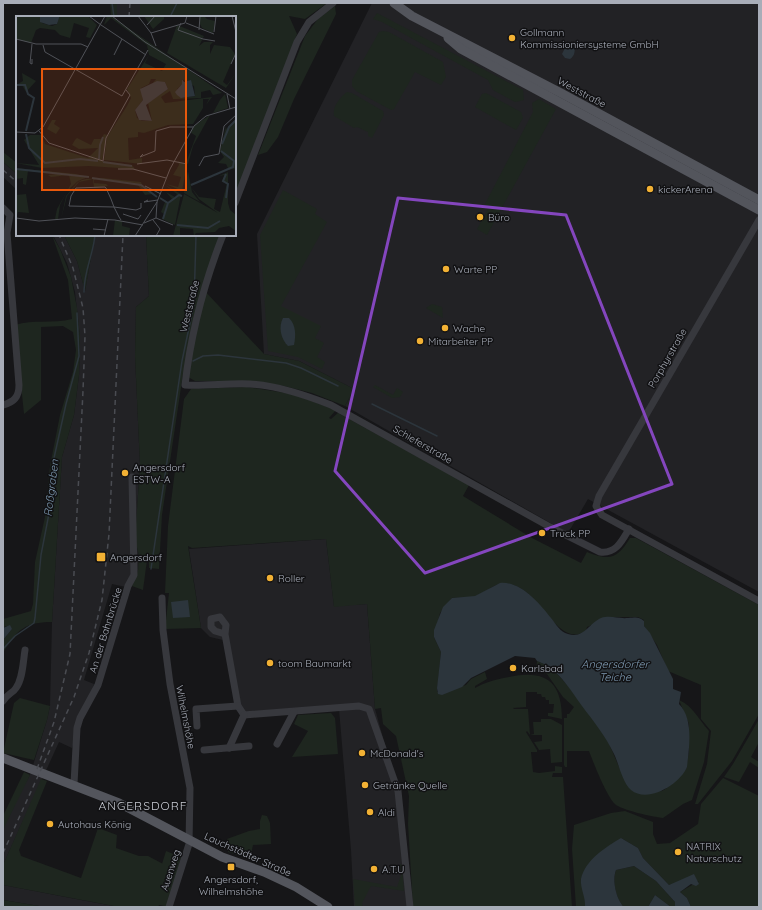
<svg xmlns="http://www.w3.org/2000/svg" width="762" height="910" font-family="Quicksand,sans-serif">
<rect width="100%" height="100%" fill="#161618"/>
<!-- built -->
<g fill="#222225">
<rect x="117" y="3" width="23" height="14"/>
<path d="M372,3h387v589l-171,-93 -20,34 -223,-127 9,-17 -55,-28 -35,-7 -7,-120z"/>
<path d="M3,162l14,12v16l-14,-13z"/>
<path d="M53,235h11l13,26 8,30 10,-56h51l3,61 -13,11 -1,49 5,109 -5,74 4,17 -1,14 -2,8 -10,9 -14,-3 -28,96 10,4 -22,64 -13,-6 -56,123v-42l27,-48 17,-55 3,-14 2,-84 10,-165 12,-42 5,-40 1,-38 -5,-45 -8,-29z"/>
<path d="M326,539l8,67 33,-2 8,105 23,82 11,116h-55l-3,-57 -12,-141 -95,6 -21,-75 -13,-3 -9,-9 -12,-79z"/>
<path d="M3,885l73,14 43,8h-74l-42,-7z"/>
</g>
<!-- green -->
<g fill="#1e261f">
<path d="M110,3h7v14h-6z"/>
<path d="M140,3h187l-22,16 -16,-3 8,18 -62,162v-179h-95z"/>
<path d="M335,6l1,8 -42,85 -16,38 -11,15 -9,3 47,-119 13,-17z"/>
<path d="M377,13l146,77 1,10 -9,2 -22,-12 -5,-10 -106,-58 -9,-3z"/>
<path d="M383,31l6,1 54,30 3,15 -5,8 -26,-13 -21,37 -3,1 -35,-19 -4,-5v-6l27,-48z"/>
<path d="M347,92l5,1 31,18 1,4 -12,23 -4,-2v-4l-11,-5 -3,1 -20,-12c-2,-9 6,-19 13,-24z"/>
<path d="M486,93l35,19 2,6 -7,12 -41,-23 7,-13z"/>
<path d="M539,99l17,10 -69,126 -10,-6 11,-20 -4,-3 49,-94 -1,-9z"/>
<path d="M3,152l14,11v11l-14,-12z"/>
<path d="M283,190l34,19 -2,5 12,8 -46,84 40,20 -6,12 9,5 -7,14 8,5 -3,7 -24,-12 -30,-6 -8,-116z"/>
<path d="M52,235l8,14 11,28 6,31 3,29 -1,38 -5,40 -12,42 -10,165c-28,0 -35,8 -49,31v-13l9,-11 -6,-3 -3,2v-9l28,-8 2,-7 2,-42 10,-45 5,-51 10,-51 13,-43 3,-22 -3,-18 -10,-6 -22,1v73l-17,14 -9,-89c18,-6 38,-1 57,-6l-4,-39z"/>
<path d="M64,235h31l-10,56 -8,-30z"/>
<path d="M146,235h74l-18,53 62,66 35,7 55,28 -9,17 -33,-13 -28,-7 -33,-5h-56l-12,-7 -21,141 -3,54 -10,-1v-8h-2l-4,30 -11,-4 6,-16 1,-14 -4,-17 5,-74 -5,-109 1,-49 13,-11z"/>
<path d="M432,304l10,3 1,11 -17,-10z"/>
<path d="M375,385l18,10 4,-7 6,4 -3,5 -8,1 -19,-11z"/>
<path d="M247,387l45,7 44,16 -7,8 2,1 8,-7 1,2 129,71 -6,11 69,42 49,25 6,-11c23,9 30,7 43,-14h6l123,67v109l-27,47 -34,43h-3l12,-40 4,-33 -10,-12v-34l-33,-14 -11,-26 -13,-19v-6l-6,-3h-26l-25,10 -1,4c-29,18 -45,-41 -76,-47 -15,-3 -21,7 -34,12 -7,3 -16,1 -24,2l-12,15 -6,24 7,15 -4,40 29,-7 5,-6 14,-7 2,7 -12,7v2c10,-6 23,-9 34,-11 37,-8 53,5 53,42l-14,-3v-3h5l1,-9h-5v-4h-3l-1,-3h-3l-1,-3h-4v-2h-11v15l-13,1 1,1h14l2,26 4,-1 -1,-12h8v-3h10l11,6v37l-11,1 -1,-14 -11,1 -5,-8 8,-1v-6h-12l-3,-4 -1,1 11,18v2h-6l2,20 6,1 16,-2v-5l7,1v6h-9l-1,4h11l9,130h-159l-5,-83 1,-28 -13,-60 -13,-12 -2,-16 -6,1 -8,-105 -33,3 -8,-68 -134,9 -4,-2 13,82 -36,1 4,-36h-4l3,-67 16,-127 7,-10z"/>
<path d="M537,661c4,2 8,3 11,5 16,12 49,54 58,72 10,18 15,42 31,55l25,-2 5,-3 19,-19 3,-18v-27l-10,-24c15,7 19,19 30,31l-5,31 -12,38 -9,4 -20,14c-10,-1 -42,-8 -48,-14 -8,-7 -22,-42 -26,-53h-22v16h-2l-1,-2v-47h3v-4h2l5,-7 -11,-10 -16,-23 -11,-3z"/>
<path d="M20,698l30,8 -3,14 -13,40 -31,-7 11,-50z"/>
<path d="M331,713l4,5 3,36 -46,3 16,-26 -14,-7 4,-9z"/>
<path d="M759,719v23l-8,15 8,5v6l-9,-6 -11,20 -15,-5 9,-13z"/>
<path d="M24,772l6,3 -27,55v-14z"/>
<path d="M723,778l36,18v111h-68l-4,-9 -7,-6 19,-11 -30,4 -26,-27 -5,-10 -17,-10 -35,65 -1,4h-9l-4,-58 2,-24 37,-12 14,-2 28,11v12l4,10 13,-1 28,-19 3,-20z"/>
<path d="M41,779l6,2 -28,69 2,6 60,22 17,-50 19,7 -1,13 23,8h9l17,9 -3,-1 4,-13 15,6 -13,50 -9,-2 -1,2h-39l-116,-22v-20z"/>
<path d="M262,815l5,1 3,7 1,21 -18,1 -3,14 -22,-7 -1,-13 22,-8 11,-2v-8z"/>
<path d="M400,864l2,1 2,26 -33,-5 -9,17 1,4h-8l-2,-28 44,8 4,-12z"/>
<path d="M634,866l22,15 19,21v4l-4,1 -16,-12 -7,12h-24c-8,-8 -12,-26 -8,-37z"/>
<path d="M3,900l42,7h-42z"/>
</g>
<!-- water -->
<g fill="#2c353c">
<path d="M568,42l5,2c3,5 2,12 -3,15l-5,-1 -3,-4z"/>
<path d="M283,318h6c7,7 7,17 5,27l-6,1c-7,-7 -10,-19 -5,-28z"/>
<path d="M500,583c21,-2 39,20 51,35 5,6 9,14 17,16 16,5 20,-10 33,-16 10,-3 17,1 27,0 7,0 10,-2 16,3v5l6,7 23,46v10l8,3 -2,12c15,15 10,44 8,63 -7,17 -39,37 -56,23 -9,-8 -12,-26 -17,-36 -9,-19 -20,-32 -32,-48 -10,-14 -20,-30 -34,-40 -3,-2 -7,-3 -11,-5l-2,-3 -20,-2 -44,22 -9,9 -20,8 -4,-1 -1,-6 4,-36 -7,-15v-7l9,-23 9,-9 23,-2z"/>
<path d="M188,600l2,17 -17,1 -2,-16z"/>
<path d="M10,625l2,4 -9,11v-12z"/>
<path d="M621,838l17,10 5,10 26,27 25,-11 5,10 -3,2 -5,-2 -11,8 7,6 4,9h-19l3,-1v-4l-19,-21 -22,-15 -18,4c-4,10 0,29 8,37h-39c1,-9 -5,-19 -4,-28 4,-19 25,-32 40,-41z"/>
<path d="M655,895l16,12h-23z"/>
</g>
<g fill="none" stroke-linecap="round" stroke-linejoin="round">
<!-- stream -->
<g stroke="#2c353c" stroke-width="1.5">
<path d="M112,3l2,14"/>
<path d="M170,17l7,-14"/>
<path d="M84,292c0,-22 9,-36 11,-57"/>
<path d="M193,361l10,-5 15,-1 68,8 15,5 37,18"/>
<path d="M372,404l65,32"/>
<path d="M151,569l31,-208 12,-57 2,-69"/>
<path d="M3,649l12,-13 19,-13 1,-5 6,-63 11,-57 2,-40 12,-54 13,-48 -2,-43"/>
</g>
<!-- minor -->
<g stroke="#37383d" stroke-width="7">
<path d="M235,203l62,-161 12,-20 24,-19"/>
<path d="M3,208l7,7 -3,18 12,152c0,12 -5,17 -16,20"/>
<path d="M759,220l-160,276 -3,10 6,9 157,86"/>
<path d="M223,235c-19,48 -32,98 -38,150 22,1 44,-2 65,-1 29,2 55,11 81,21l219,122 50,25c16,2 22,-11 29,-23"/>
<path d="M162,598l1,32 7,54 20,104 -1,56 -20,63"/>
<path d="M225,634l-10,-3 -4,-4v-8l9,-2 6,8 -1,9 13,72 6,9 115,-9 10,3 29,82 12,116"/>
<path d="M3,701c4,-7 10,-8 13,-13 7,-10 7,-26 9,-38"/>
<path d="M197,726l-1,-17 42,-3"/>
<path d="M277,744l17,-32"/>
<path d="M229,748l15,-33"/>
<path d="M204,750l45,-4"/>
<path d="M74,784l3,-56 3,-10 18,-33 30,-99 6,-11 -2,-98"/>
</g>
<!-- major -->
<g stroke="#53555c" stroke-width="9">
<path d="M394,3l18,13 149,77 198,107"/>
<path d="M448,38l13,11 35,19 263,142"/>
<path d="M3,758l116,45 103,54 42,15 32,15 32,20"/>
</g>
<!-- rail -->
<g stroke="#4a4c52" stroke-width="1.5" stroke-dasharray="5 4" stroke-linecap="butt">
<path d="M129,17l1,-14"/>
<path d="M3,170l14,12"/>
<path d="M37,769l17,-47 16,-68 13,-263 2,-55 -2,-28 -10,-40 -14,-33"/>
<path d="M3,853l71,-156 15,-44 13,-53 7,-66 14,-299"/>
</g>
</g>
<!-- marked area -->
<path fill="none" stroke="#8446be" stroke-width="3" stroke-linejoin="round" d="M398,198l168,17 106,269 -247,89 -90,-102z"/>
<!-- markers -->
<g fill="#f2b134" stroke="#111113" stroke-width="1.5">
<circle cx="512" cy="38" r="4"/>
<circle cx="650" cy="189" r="4"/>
<circle cx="480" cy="217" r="4"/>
<circle cx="446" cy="269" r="4"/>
<circle cx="445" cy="328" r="4"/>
<circle cx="420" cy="341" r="4"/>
<circle cx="125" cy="473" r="4"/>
<circle cx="542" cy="533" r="4"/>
<rect x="96" y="552" width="10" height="10" rx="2"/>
<circle cx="270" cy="578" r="4"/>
<circle cx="270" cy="663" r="4"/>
<circle cx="513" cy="668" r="4"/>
<circle cx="362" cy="753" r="4"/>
<circle cx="365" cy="785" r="4"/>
<circle cx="370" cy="812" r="4"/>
<circle cx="50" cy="824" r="4"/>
<circle cx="678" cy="852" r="4"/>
<rect x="227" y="863" width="8" height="8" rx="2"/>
<circle cx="374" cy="869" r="4"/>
</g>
<g text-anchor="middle" stroke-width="3" stroke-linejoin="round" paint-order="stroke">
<!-- poi labels -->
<g font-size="10" fill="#a8adb8" stroke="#111113" text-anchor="start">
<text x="520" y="36">Gollmann<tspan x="520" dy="12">Kommissioniersysteme GmbH</tspan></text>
<text x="658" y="193">kickerArena</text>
<text x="488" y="221">Büro</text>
<text x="454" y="273">Warte PP</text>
<text x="453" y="332">Wache</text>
<text x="428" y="345">Mitarbeiter PP</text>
<text x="133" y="471">Angersdorf<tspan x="133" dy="12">ESTW-A</tspan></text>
<text x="550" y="537">Truck PP</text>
<text x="110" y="561">Angersdorf</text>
<text x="278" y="582">Roller</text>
<text x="278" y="667">toom Baumarkt</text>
<text x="521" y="672">Karlsbad</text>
<text x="370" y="757">McDonald's</text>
<text x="373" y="789">Getränke Quelle</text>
<text x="378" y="816">Aldi</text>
<text x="58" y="828">Autohaus König</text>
<text x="686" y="850">NATRIX<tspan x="686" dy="12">Naturschutz</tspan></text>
<text x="382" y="873">A.T.U</text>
<text x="231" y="883" text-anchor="middle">Angersdorf,<tspan x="231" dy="12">Wilhelmshöhe</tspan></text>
</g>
<!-- street labels -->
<g font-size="10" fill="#a8adb8" stroke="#111113">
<text transform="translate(582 92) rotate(28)" y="4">Weststraße</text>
<text transform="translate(189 306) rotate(-76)" y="4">Weststraße</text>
<text transform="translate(667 358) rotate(-60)" y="4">Porphyrstraße</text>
<text transform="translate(423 444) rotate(30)" y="4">Schieferstraße</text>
<text transform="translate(105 630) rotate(-73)" y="4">An der Bahnbrücke</text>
<text transform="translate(186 717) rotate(79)" y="4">Wilhelmshöhe</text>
<text transform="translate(248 854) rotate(24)" y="4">Lauchstädter Straße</text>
<text transform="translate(170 870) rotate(-72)" y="4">Auenweg</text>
</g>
<!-- water labels -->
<g font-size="11" font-style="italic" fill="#7f9bb3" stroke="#111113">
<text transform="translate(51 488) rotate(-83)" y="4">Roßgraben</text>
<text x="615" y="668">Angersdorfer<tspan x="615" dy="13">Teiche</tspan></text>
</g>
<!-- quarter labels -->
<g font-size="12" letter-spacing="1" fill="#c9ccd4" stroke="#111113">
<text x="143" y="810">ANGERSDORF</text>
</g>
</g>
<!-- overview -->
<g transform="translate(16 16)">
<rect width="220" height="220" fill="#161618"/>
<path d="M0,0h24l2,7 10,3 5,-2 2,-8h29l9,9 -7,13 -4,-1 3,-9 -15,-5 -4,15 -10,-3 -5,-5 -15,-2 -4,2 -5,13 -15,-4zM91,0h4l111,77 -9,2 -3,-5 -9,2v6l-24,1h-4l-3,-8 -9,6 4,6 47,-6 -6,8 3,-6h-6v9l-10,16 -25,1 -24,8 -6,-1v5l-10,1 1,22 13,-2v6l-38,-4 3,-23 20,-31 4,-8 -4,-9 22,-34 -4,8 17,8 4,-7 -17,-9 -2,-10 -36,-27 -7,7zM135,63h5l-3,4 12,-1 3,7 -20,14 4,18h-10l-5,-3 -2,-8 8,-10 -2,-12 8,-4zM166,63l12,7 1,10 -13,2 -5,-9 5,-5zM128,0h20v3l-11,10zM188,0l3,3 8,2 -2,12 -11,-5 -2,-4v-7zM161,9l27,11 -5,10 5,-4h9l-3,3v9l4,-9 16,2 5,7 -12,28 4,3 9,-12 -10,15 -59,-35zM6,57l14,8 -10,11 -4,-7h-6l7,-4zM209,78l3,14 -15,5 7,-13zM194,99l-17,31 -5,18 -2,-1 10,-27 -6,-4 5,-7zM220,103v49l-7,2 -3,-6 -8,-1 6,-6 -4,-6 6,-25v3zM36,104h4l-2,4 6,4 -4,6 -9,-5zM88,118l3,1 -5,26 30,4 3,4 -46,-3 -47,2 -26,-5 23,2 -15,-25 6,-5h11l4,9 43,14 10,-10 -19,1 -7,-4 3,-5 2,-2 14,7 3,-6h7zM162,145l9,4 -5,26 -16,-7 12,3 3,-10 -8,-2 6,-10zM0,152l60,6 12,3 -10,4 -11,10 -7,14 -2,14h-3l2,-10 14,-25 -2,-9 -18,2 -3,-2 9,-1 -29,-3 -2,14 -3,-1v-6l-7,1zM172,155l4,21 8,10 -16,-9zM212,156v31l2,7 6,5v16l-7,-5 -10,2 -4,4 -19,1 -2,3 -1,-7 -13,-1v8h-7l11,-42 34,19 -19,-14 -8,-12 8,10 17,2 -2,10 6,3 7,-29 -5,-2 3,-6 -6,1zM82,162l-4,2v3l12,1 2,2 -14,2 -1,-9 -14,3 -12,14 -6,23 5,-23 10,-12 2,-2 4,-2 4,-1 16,-1 39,4 2,6 10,6 -8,1 -7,-10zM149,169l16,9 -6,31 -13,-6 2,-5 -3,-2 4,-10 -5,-4 8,4 4,-3 -6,-7 9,5 2,-3zM10,178l3,19 -11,-1 -2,5v-22zM99,204l7,1v5l8,2 -1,8h-16z" fill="#1e261f" fill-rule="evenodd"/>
<path d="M24,0h19v2l-2,6 -8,1 -9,-3zM166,63l2,3 7,-2 4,16 -14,2 -4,-3 -2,-3 7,-8zM141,65l8,1 3,7 -22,16 6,16 -13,-1 -4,-10 8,-10 -3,-11z" fill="#2c353c"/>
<path fill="none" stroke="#2c353c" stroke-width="2" d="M0,69h9l3,9 6,4 -8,33M10,118l3,14 16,15 35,-4 18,2M206,128l7,-17 7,-7M83,143l1,-14 3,-8M87,146l29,4M0,153l73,8M210,158l-3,7 5,3 -2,14M76,162l49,7 16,12M175,169l42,-18 1,-6 -13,-10M144,182l8,5 11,-8 3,1M147,203l5,-16M161,209l31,3 12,-7"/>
<path fill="none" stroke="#505258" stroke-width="1" d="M73,0l12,9M96,0l33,26 91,57M122,0l13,17 34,-10 2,-7M216,0l4,16M165,7l-3,7 25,9 12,2M170,7l28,11M85,9l45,30M131,9l8,-9M183,14l1,-14M198,16l2,-16M135,17l5,13M0,23l20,5h45l7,3M16,28l-2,19 2,1v-5M27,29l2,7 77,44 26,-46M98,39l8,-16M215,48l5,-11M211,78l3,15M23,115l10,12 54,18 3,-23 24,-43 -4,-5M0,116l19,1 8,-6 62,-111M127,138l-3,3 15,-6 1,-20 14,-4h23M121,148l30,-4 20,4M183,150l5,-9 15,-3 5,-28 12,-11M102,153h15l33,9M129,170l16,8M132,184l-4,2 14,-2M107,198l15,5 3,-4M0,202l23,3 36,-3 40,2 28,5M140,202l17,7M105,204l-2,-3 -5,-10 -3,-8 -5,-11 -1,-1 -29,1 -5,8 -2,10 45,1 22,3 5,-2v-5M137,204l7,9 -4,7M128,207l12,-5 1,-16M77,213l13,1M88,220l4,-17M119,220l22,-34 13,-33 24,-43 12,-10 30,-9"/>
<path fill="#e8590c" fill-opacity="0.15" stroke="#e8590c" stroke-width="2" d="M26,53h144v121h-144z"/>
<rect width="220" height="220" fill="none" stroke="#a8adb8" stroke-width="2"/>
</g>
<!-- border -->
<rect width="762" height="910" fill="none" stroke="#a8adb8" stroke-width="8"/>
</svg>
